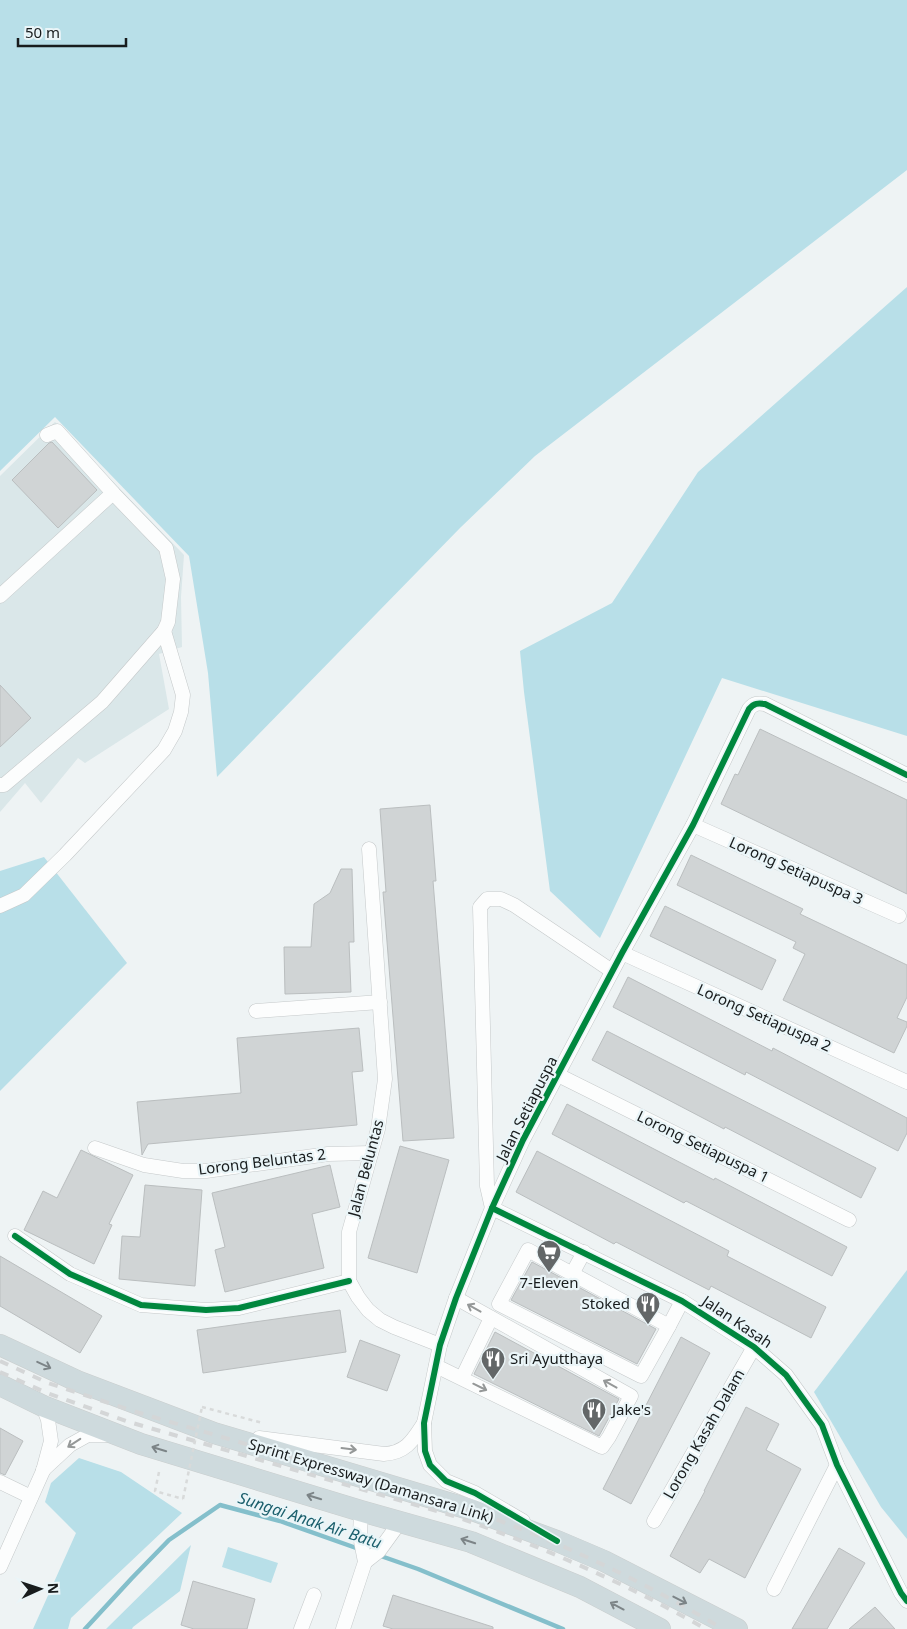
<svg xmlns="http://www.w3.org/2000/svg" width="907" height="1629" font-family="'Noto Sans',sans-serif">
<rect width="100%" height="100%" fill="#eef3f4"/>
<!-- built -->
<path fill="#dae7e9" d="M55,422l129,133 -3,42 1,50 -23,7 10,55 -84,54 -7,-5 -37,45 -16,-20 -25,29v-336z"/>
<!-- green -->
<g fill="#b8dfe8">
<path d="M0,0h907v170l-372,286 -75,72 -243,249 -9,-104 -19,-117 -134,-139 -55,54z"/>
<path d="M907,287v449l-185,-58 -122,260 -50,-47 -26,-199 -4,-41 92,-48 86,-131z"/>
<path d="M44,857l83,106 -127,128v-220z"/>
<path d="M907,1270v269l-26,-32 -67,-115z"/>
<path d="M79,1458l42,14 61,41 -111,105 -3,11h-35l43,-96 -31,-31 6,-19z"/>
<path d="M191,1545l-11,46 -47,36 -1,2h-26z"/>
<path d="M228,1547l50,16 -7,20 -49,-16z"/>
</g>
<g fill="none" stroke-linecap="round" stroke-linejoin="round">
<!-- stream -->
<g stroke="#84bfcb" stroke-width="4.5">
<path d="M378,1555l40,14 145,60"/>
<path d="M85,1629l47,-51 37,-38 51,-35 60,16 79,28"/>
</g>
</g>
<!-- building -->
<g fill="#d0d4d5" stroke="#babebf">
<path d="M52,442l45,48 -39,38 -46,-48 37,-37z"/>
<path d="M0,685l31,33 -31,29z"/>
<path d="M760,729l147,71v94l-186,-90 14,-30 3,1z"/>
<path d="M430,805l6,76h-3l21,257 -51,3 -20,-249h3l-6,-83z"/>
<path d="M691,855l112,54 -3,5 107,51v32l-10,21 10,4v4l-13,27 -111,-53 22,-46 -12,-6 3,-6 -119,-57z"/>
<path d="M341,869h11l2,73h-5l2,50 -66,2 -1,-47h27l3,-43 16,-11z"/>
<path d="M665,906l111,54 -14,30 -112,-54z"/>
<path d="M628,977l144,74 1,-3 134,70v15l-9,18 -152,-79 -1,3 -132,-68z"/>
<path d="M359,1028l4,43 -11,1 5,53 -209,19 -6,11 -5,-53 104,-9 -4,-55z"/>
<path d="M607,1031l269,137 -15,30 -136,-71 -1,2 -132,-69z"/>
<path d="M567,1104l147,76 1,-2 132,69 -15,29 -146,-75 -2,2 -132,-69z"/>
<path d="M400,1146l49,14 -32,113 -49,-15z"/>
<path d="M81,1150l52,25 -24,49 3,1 -18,39 -70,-34 19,-39 14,7z"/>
<path d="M537,1151l192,100 -2,5 99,51 -15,31 -100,-52 -2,4 -93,-48 -2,2 -98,-52z"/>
<path d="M330,1165l10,42 -28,7 12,54 -99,24 -10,-42 10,-3 -13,-54z"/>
<path d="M145,1185l57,5 -7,96 -76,-7 3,-43 18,1z"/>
<path d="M0,1256l102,60 -22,37 -80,-47z"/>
<path d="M532,1262l124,67 -19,35 -126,-64z"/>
<path d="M340,1310l6,42 -143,21 -6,-43z"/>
<path d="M495,1332l124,67 -20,37 -125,-62z"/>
<path d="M681,1337l29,16 -79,151 -28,-15z"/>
<path d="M360,1340l40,15 -13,36 -40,-14z"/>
<path d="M746,1407l33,17 -13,26 35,19 -56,109 -36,-19 -9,14 -30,-17 35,-65h-1z"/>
<path d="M0,1428l23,13 -18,34 -5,-2z"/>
<path d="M839,1548l26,15 -38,66h-35z"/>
<path d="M193,1581l62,18 -8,30h-53l-13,-4z"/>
<path d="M393,1595l100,32v2h-100l-10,-3z"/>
<path d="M875,1607l20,22h-46z"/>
</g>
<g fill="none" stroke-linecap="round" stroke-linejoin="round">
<defs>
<g id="minor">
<path d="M0,596l113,-103"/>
<path d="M0,785h4l98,-83 62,-71 4,-9 5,-43 -7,-31 -53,-55 -56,-62 -10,4"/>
<path d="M693,825l206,91"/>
<path d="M369,849l16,230 -7,50 -29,103v49l9,16 10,13 12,10 14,7 46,18"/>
<path d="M0,906l24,-11 41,-40 99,-105 11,-19 6,-19 2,-17 -19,-64"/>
<path d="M622,953l285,129"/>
<path d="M612,971l-98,-66 -13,-6h-14l-7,8 7,279 5,22 190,93 72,46 32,28 36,50 15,40 64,128 6,8"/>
<path d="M256,1011l124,-9"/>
<path d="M558,1075l291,145"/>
<path d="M95,1148l49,17 39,6h23l122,-17 43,-1"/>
<path d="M15,1236l55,38 71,31 65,5 33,-2 110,-27"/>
<path d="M528,1250l141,76 -28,50 -142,-72z"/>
<path d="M572,1274l12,-22"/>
<path d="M669,1326l13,-25"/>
<path d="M436,1366l166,81 7,-10 22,-41 -175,-98"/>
<path d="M462,1378l29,-60"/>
<path d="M259,1438l125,16c22,-1 29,-14 40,-31"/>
<path d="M43,1470l27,-25 18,-10h18"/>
<path d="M0,1482l31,15"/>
<path d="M523,1521l-48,-28 -29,-12 -16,-16 -5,-14 -1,-28 16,-78 16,-47 36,-90 31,-68 99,-187 71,-128 56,-116c5,-6 9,-6 16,-5l142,71"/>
<path d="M654,1521l100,-174"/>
<path d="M365,1562l14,-11 21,-29"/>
<path d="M0,1567l43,-96 8,-30 -3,-21 -5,-14"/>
<path d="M774,1589l63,-124"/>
<path d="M301,1629l13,-34"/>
<path d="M343,1629l22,-67 -5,-26 1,-25"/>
</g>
<g id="highway">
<path d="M0,1345l77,36 137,52 258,77 85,31 47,20 133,68"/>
<path d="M0,1385l43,21 98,38 220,67 110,31 109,45 80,42"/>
</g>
</defs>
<!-- minor casing -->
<use href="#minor" stroke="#c5c9ca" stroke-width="15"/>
<!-- highway casing -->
<use href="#highway" stroke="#cacece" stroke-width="22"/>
<!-- path -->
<g stroke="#d8dada" stroke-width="2.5" stroke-dasharray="4 4" stroke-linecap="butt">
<path d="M202,1407l61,16"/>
<path d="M159,1472l-4,19 28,8"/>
</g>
<!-- minor -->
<use href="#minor" stroke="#fcfdfd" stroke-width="14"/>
<!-- highway -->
<use href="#highway" stroke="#cedadd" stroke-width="21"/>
<!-- rail -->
<g stroke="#d4d6d7" stroke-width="4" stroke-dasharray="9 9" stroke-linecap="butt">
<path d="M0,1361l48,22 85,28 325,95c93,31 181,73 265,123"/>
<path d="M0,1372l47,21 82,29 325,94c87,30 171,67 252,113"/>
</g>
<!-- path-bridge -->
<path stroke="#d8dada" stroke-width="2.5" stroke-dasharray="4 4" stroke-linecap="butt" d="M183,1499l19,-92"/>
<defs>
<g id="cycleway">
<path d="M492,1208l190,93 72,46 32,28 36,50 15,40 64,128 6,8"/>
<path d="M15,1236l55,38 71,31 65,5 33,-2 110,-27"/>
<path d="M557,1541l-82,-48 -29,-12 -16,-16 -5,-14 -1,-28 16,-78 16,-47 36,-90 31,-68 99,-187 71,-128 56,-116c5,-6 9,-6 16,-5l142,71"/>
</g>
</defs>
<!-- cycleway casing -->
<use href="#cycleway" stroke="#eaf5f8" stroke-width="9"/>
<!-- cycleway -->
<use href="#cycleway" stroke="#00873e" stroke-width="6"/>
</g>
<!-- one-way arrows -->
<defs><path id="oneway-shaft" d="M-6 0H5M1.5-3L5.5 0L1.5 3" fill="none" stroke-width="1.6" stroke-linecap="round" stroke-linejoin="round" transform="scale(1.25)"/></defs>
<g stroke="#959898">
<use href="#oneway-shaft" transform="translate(474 1308) rotate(-151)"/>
<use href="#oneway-shaft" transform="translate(610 1384) rotate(-151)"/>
<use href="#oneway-shaft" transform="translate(480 1387) rotate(26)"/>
<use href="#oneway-shaft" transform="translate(74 1443) rotate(147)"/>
<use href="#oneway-shaft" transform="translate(349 1449) rotate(7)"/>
</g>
<g stroke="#7c8487">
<use href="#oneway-shaft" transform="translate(44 1365) rotate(25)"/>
<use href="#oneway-shaft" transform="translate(159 1449) rotate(-163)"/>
<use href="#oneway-shaft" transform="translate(314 1497) rotate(-163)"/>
<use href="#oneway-shaft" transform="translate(468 1541) rotate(-162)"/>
<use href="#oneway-shaft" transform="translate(680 1600) rotate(27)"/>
<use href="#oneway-shaft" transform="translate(617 1606) rotate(-152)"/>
</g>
<!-- icons -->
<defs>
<symbol id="supermarket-pin" viewBox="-11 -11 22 30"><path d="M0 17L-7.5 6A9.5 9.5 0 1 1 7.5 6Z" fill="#636768" stroke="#eaf5f8"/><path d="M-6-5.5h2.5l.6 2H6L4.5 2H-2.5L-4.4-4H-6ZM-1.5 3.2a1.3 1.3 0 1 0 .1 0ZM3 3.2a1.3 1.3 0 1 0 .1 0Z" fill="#fff"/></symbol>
<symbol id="restaurant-pin" viewBox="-11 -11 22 30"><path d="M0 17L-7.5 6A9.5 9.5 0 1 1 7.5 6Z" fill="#636768" stroke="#eaf5f8"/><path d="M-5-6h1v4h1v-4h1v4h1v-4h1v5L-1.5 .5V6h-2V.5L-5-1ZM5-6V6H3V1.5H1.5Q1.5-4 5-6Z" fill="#fff"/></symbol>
</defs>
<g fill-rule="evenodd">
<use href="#supermarket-pin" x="535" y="1238" width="28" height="38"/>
<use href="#restaurant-pin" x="634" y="1290" width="28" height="38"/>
<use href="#restaurant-pin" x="479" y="1345" width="28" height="38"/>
<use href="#restaurant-pin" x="580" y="1396" width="28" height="38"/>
</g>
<g text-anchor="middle" stroke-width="4.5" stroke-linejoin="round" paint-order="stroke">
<!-- street labels -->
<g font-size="15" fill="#181c1d" stroke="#eaf5f8">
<text transform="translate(796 871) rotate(24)" y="5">Lorong Setiapuspa 3</text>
<text transform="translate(764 1018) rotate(24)" y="5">Lorong Setiapuspa 2</text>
<text transform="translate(527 1109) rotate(-63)" y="5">Jalan Setiapuspa</text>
<text transform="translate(703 1147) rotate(26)" y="5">Lorong Setiapuspa 1</text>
<text transform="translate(262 1162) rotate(-7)" y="5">Lorong Beluntas 2</text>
<text transform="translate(366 1168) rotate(-75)" y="5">Jalan Beluntas</text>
<text transform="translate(737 1322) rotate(34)" y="5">Jalan Kasah</text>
<text transform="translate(704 1434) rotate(-60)" y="5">Lorong Kasah Dalam</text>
<text transform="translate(371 1481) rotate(17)" y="5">Sprint Expressway (Damansara Link)</text>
</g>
<!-- poi labels -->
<g font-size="15" fill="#181c1d" stroke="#eaf5f8" text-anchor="start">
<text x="549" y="1288" text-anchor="middle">7-Eleven</text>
<text x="630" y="1309" text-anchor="end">Stoked</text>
<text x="510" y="1364">Sri Ayutthaya</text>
<text x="612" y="1415">Jake's</text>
</g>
<!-- water labels -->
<g font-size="16" font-style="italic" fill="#1b5f6c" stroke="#eaf5f8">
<text transform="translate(310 1520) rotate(18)" y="6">Sungai Anak Air Batu</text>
</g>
</g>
<!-- north arrow -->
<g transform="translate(40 1589) rotate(87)" stroke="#eaf5f8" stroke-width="4" paint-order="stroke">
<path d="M0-4L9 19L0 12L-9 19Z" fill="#181c1d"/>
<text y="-8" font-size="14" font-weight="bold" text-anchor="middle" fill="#181c1d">N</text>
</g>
<!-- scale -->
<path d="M18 38v8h108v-8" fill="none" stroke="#181c1d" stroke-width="2.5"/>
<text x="25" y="38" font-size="15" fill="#181c1d" stroke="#eaf5f8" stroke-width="4" paint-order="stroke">50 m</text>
</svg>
